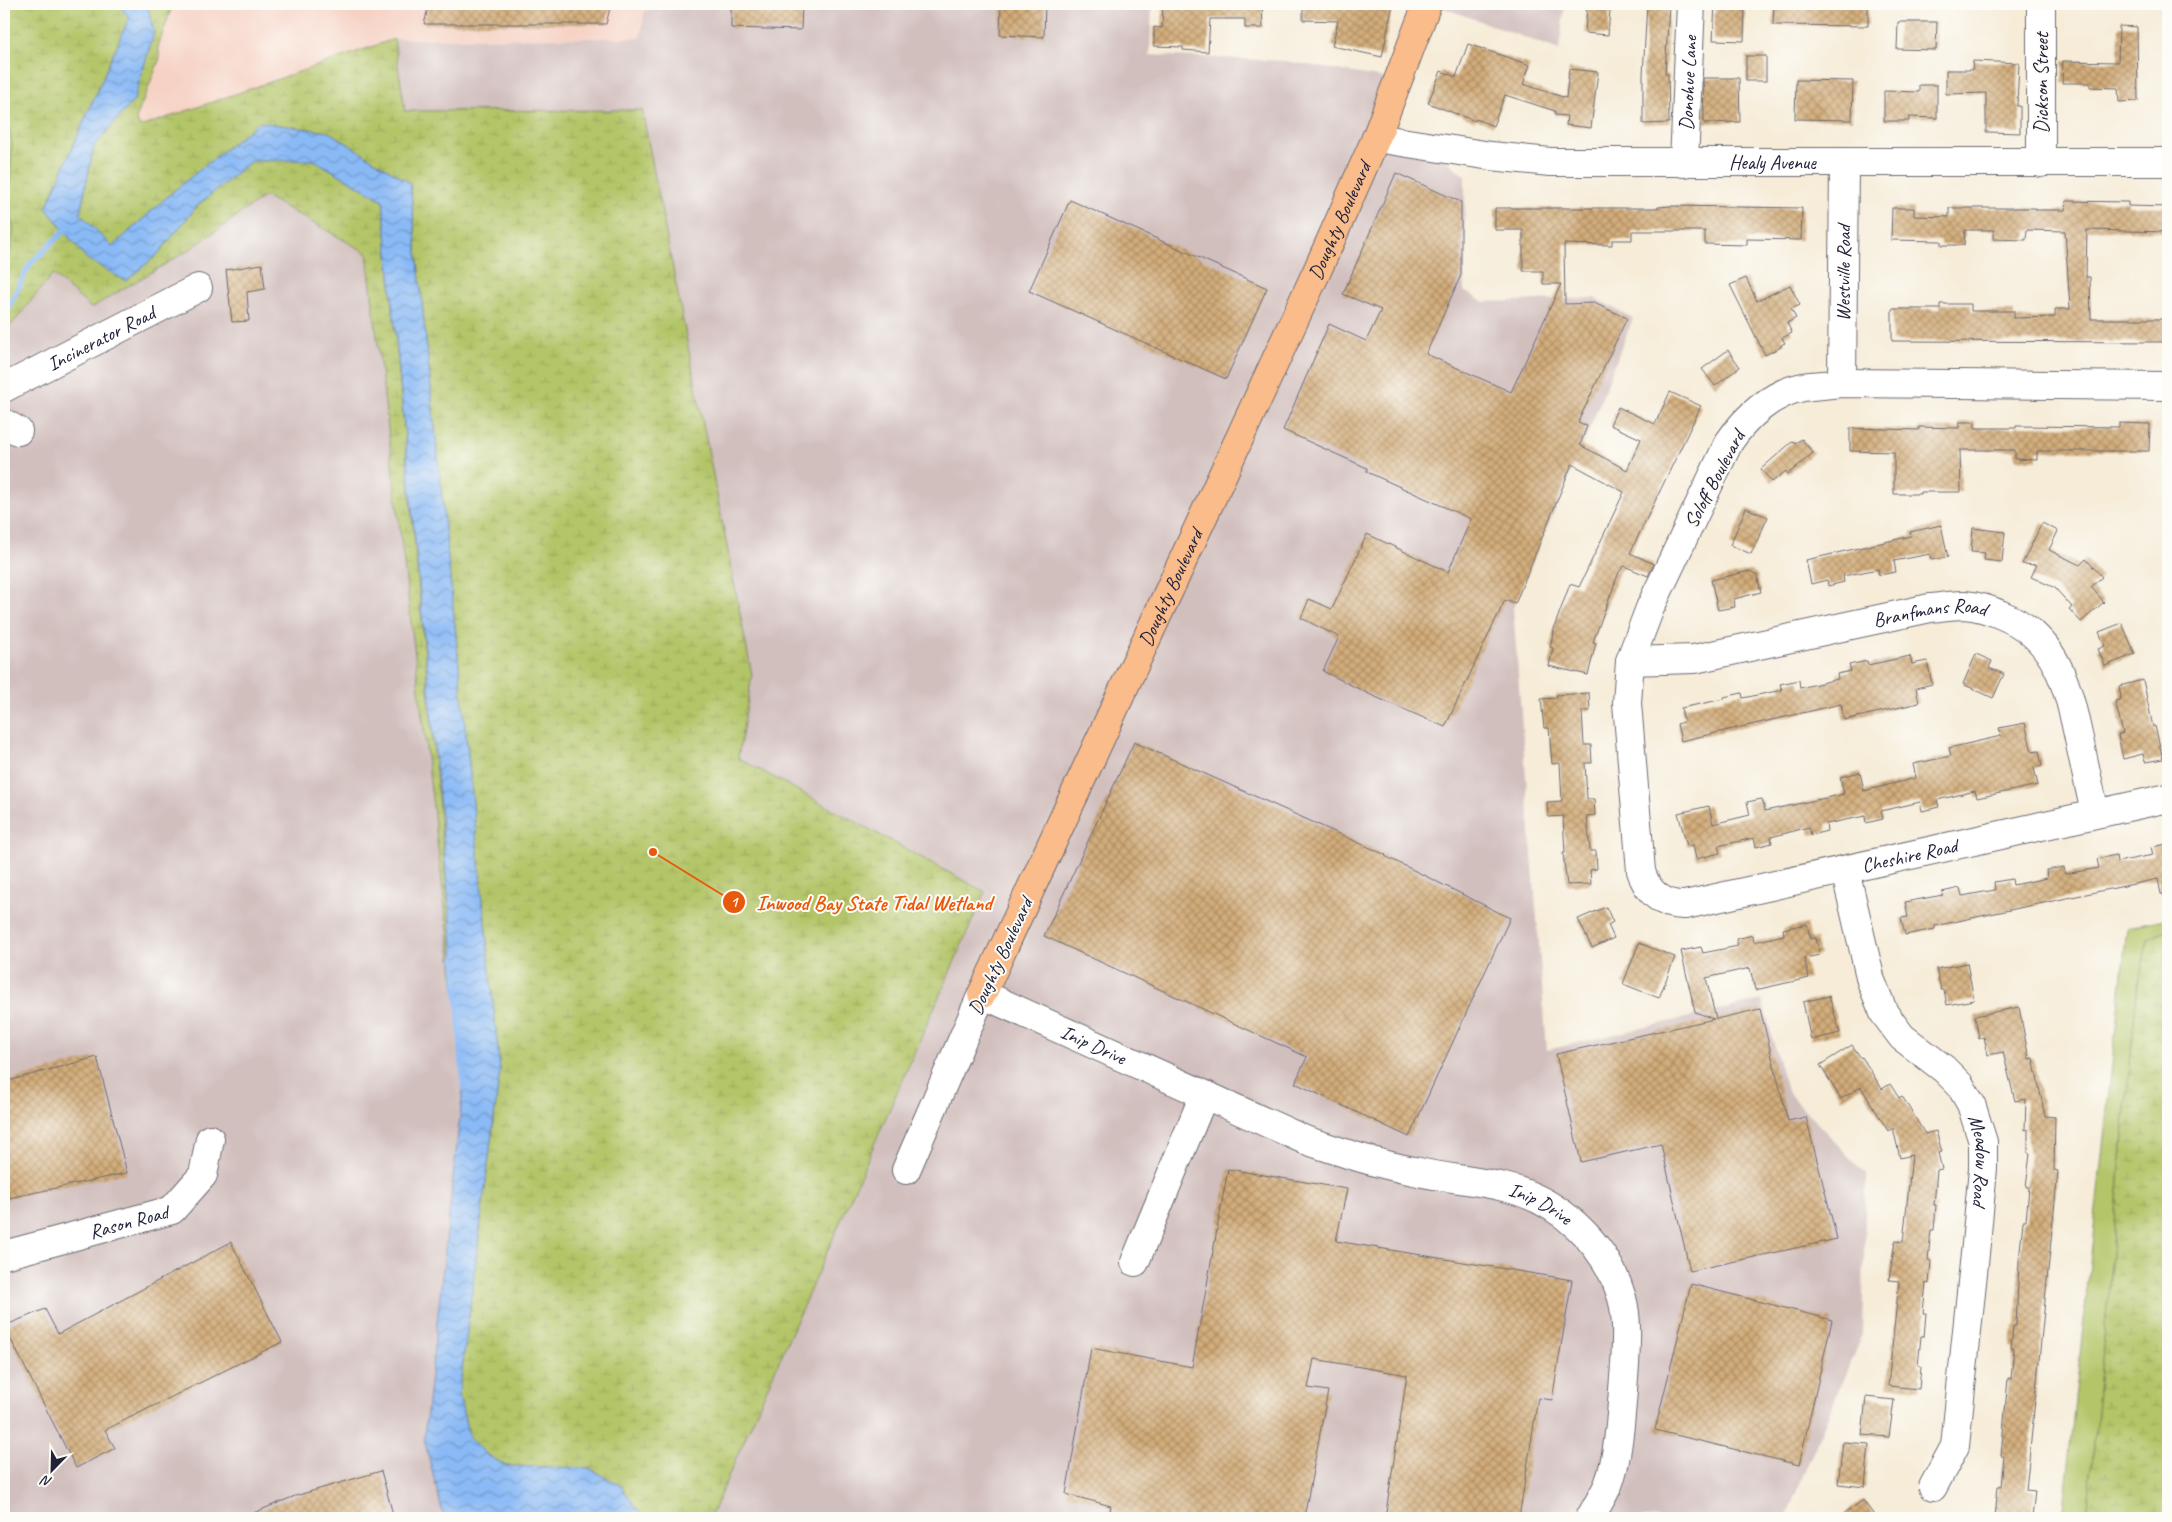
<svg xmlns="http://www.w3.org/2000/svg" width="2172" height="1522" font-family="Caveat,sans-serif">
<defs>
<pattern id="wetland-marsh" width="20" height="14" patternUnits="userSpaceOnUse" patternTransform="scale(1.25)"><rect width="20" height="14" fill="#b3c568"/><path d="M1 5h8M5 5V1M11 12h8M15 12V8" fill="none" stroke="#9aa95b"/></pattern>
<pattern id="water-waves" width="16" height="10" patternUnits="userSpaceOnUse" patternTransform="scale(1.25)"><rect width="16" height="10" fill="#8abaf6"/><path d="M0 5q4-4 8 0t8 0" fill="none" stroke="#7097c8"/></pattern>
<pattern id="building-cross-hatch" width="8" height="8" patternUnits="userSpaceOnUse" patternTransform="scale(1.25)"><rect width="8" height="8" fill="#d3ad7a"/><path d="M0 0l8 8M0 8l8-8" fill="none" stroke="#ab8c65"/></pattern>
</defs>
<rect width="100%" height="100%" fill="#fdfcf7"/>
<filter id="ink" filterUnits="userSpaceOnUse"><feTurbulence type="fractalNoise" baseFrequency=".02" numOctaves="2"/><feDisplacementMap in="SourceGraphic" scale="10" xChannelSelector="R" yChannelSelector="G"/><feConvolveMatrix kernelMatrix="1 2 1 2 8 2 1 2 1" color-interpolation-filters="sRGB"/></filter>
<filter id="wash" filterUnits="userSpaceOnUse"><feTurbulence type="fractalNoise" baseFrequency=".0096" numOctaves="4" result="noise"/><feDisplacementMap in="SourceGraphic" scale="20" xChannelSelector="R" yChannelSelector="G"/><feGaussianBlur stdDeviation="1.12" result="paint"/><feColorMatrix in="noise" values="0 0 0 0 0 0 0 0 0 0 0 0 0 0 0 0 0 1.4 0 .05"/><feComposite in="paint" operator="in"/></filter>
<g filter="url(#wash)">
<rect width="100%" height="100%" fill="#f6ecd8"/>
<!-- built -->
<path fill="#f6d2c4" d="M173,4h473l-6,34 -246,1 -254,88 -4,-7 24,-62 -2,-11z"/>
<!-- industrial -->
<g fill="#d1bfbe">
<path d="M646,4h506l-2,51 135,6 116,20 -20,52 45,10 39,33 -1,115 20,11 110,-4 39,20 -42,107 -78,183 34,442 215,-50 25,91 79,84 -4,159 -74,178 3,6h-1081l275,-626 -247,-134 -96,-648 -238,1 -10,-72 246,-1z"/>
<path d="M1433,4h132l-6,46 -115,-42z"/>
<path d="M265,196l102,57 98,819 -41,366 20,80h-440v-1184l49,-60 38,34 98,-58z"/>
</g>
<!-- green -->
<g fill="#b3c568" stroke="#6a7452">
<path d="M4,105l8,39 -3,54 5,33 -10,51z"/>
<path d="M2168,918v12l-20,9 -11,51 -50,528h-25l65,-591z"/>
</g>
<!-- wetland -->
<g fill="url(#wetland-marsh)" stroke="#6a7452">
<path d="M4,4h115l10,14 -83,190 41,51 70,-4 40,-49 54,-45 63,-1 69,40 76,825 -92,-772 -102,-57 -76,54 -98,58 -38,-34 -49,60v-52l10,-51 -5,-33 3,-54 -8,-40z"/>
<path d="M147,4h26l-15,43 2,11 -24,61 4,8 254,-88 11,72 237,-1 110,565 -14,83 247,134 -275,626h-67l-22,-32 -32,-18 -83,-2 -20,-12 -17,-16 -10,-44 41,-324 -90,-887 -81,-51 -153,57 -64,58 -32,-33 14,-68 40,-46 20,-68z"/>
<path d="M2168,930v588h-81l50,-528 11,-51z"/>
</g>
<!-- water -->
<path fill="url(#water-waves)" stroke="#566e98" d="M119,4h28l7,28 -20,68 -40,46 -14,67 32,34 64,-58 83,-67 70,10 81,51 90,887 -41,324 10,44 17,16 20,12 83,2 32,18 22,32h-199l-20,-80 41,-366 -82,-872 -69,-40 -63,1 -54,45 -40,49 -31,26 -39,-22 -41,-51 83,-190z"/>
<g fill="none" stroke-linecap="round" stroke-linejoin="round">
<!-- stream -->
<g stroke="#8abaf6" stroke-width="5.5">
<path d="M4,317l25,-52 39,-38"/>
<path d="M455,960l9,128"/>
</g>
</g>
<g id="blocks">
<!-- building -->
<g fill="url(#building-cross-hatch)">
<path d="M429,4h182l-5,20h-182z"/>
<path d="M731,4h71l-1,26 -70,-2z"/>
<path d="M1001,4h44l-1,33 -44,-2z"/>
<path d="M1163,4h99l1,24h-18v-9h-35l-2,33 -25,-2v-3l-29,-1v-19l8,1z"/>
<path d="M1303,4h90l-11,53 -50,-11 6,-25 -35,-1z"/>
<path d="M1647,4h22l-4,70h3l1,49 -26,1v-49z"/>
<path d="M1715,4h30l-1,37 -31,-1z"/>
<path d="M1774,4h94v22l-95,-1z"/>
<path d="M1587,8l23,2 -2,25 -23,-2z"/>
<path d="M1898,22h39l-1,28 -39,-1z"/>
<path d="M2119,26l18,1 1,74 -19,1 -1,-14 -28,-1v-4h-28l1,-22 55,1z"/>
<path d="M1468,44l62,21 -7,19 43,14 3,-29 29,3 -7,56 -25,-3 1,-9 -12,-1v-4l-50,-16 -12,31 -17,-7 -1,2 -47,-18 13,-32 15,6z"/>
<rect x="1746" y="56" width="20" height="25"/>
<path d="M1973,61l46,2 -2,43h3v27l-34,-1v-39l-40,1v-24h26z"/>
<path d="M1703,78h36l1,44 -36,1z"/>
<path d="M1796,80l57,1 -1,39 -57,-1z"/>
<path d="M1919,85h18v33l-28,-1v4h-25v-30l35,1z"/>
<path d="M1396,173l65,29v73l-35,79 85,38 50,-108h-18v-13h-20v-41h-28v-22h163v-1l13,-1 131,2 -1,32 -54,-1v6l-42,-1v-13h-73v9h-20v5l-48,-1 1,60 29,-1 33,15 -49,104 9,4 -7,19 47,25 14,-31 -31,-14 8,-18 37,17 15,-32 31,14 -71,147 24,11 -6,12 -24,-10 -5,6 -26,70 3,1 -8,32 -39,-9 4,-18 -3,-1 5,-22 15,-41 9,3 45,-95 -52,-28 -57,140 -10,-4 -60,127 -74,-32 -48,-24 16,-34 -38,-19 8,-19 23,10 35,-75 81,38 23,-53 -104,-47v-4l-84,-38 46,-106 37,17 15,-31 -38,-16z"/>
<path d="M1070,200l197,88 -41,91 -197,-88z"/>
<path d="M2066,201l62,1v4l40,1v25l-81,-2 -1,47h4l1,42h77v23l-276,-1v-32h48v-5h31v7h43v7l41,-1v-8h15l-5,-78 -38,-1 -1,10 -32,-1v-9h-29l-1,15h-23v-4l-50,-1 1,-32h22v8l35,1v-9h87v2h29z"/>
<path d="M262,264l3,25 -18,3 2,29 -17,1 -6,-52z"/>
<path d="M1746,278l11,23 33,-16 10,20 -9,4 5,9 -9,5 5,10 -10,5 3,5 -4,2v2l-16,8 -35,-70z"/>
<path d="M1728,350l12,17 -25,19 -13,-17z"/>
<path d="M1959,422h16v6h41v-2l103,1v-4l31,1 -1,27h-112v9l-22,-1v-9h-55l1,42h-40v2h-27v-42l-44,-1v-23l69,2v-3l40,1z"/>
<path d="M1802,439l11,14 -25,21 -2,-3 -14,11 -11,-13 32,-28 2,2z"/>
<path d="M1746,508l22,9 -17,37 -21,-9z"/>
<path d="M2042,523l16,8 -9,19 31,15 6,-6 16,18 -11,10 13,15 -23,20 -12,-13 3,-2 -17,-19 -24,-11 6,-12 -15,-1z"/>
<path d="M1941,525l7,32 -17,3 -1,-6 -36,7 2,11 -17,3 -1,-6 -35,7 1,6 -16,4 -1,-6 -16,4 -5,-24 105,-24 -1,-4z"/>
<path d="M1973,528l32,4 -3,30 -18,-2 1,-7 -14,-1z"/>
<path d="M1750,571l7,4 4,17 -27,7 1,8 -17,3 -7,-30z"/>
<path d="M2122,623l13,31 -30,12 -7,-17 7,-3 -6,-14z"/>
<path d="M1976,654l16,7 -3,7 15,6 -11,24 -30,-14z"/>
<path d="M1910,656l2,8 15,-3 5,23 -16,4 3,15 -75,17 -3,-16 -160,37 -4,-17 7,-2 -3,-14 43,-9v-2l18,-4 1,5 39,-8 -2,-6 19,-4 1,8 38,-9 -1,-5 14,-3 -2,-6 18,-4 1,4z"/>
<path d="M2143,680l10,47 2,-1 8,33 -18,3 -2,-8 -20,5 -5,-24 5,-2 -8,-32 5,-1 1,-3 -2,-11z"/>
<path d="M1589,693l1,18h-8l2,34h7l1,18h-7l2,36h7l1,16 -8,1 3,35h6l1,18 -7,1 1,14 -24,1 -4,-32h2l-2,-37 -15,1 -1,-15 15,-1 -2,-38 -8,1 -3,-36h-5l-3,-29 16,-1 -1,-3z"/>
<path d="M2025,723l7,29 7,-1 3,15 -8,2 4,17 -61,13 -2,-7 -38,9 2,7 -17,4 -2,-9 -39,9 2,8 -17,4 -1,-7 -39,8 1,7 -16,4 -2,-8 -38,10 1,6 -16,4 -2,-9 -36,8 2,7 -24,6 -3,-14 -6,1 -9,-33 31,-7 4,18 37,-9 -3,-13 15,-3 3,12 79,-17 -4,-17 20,-5 4,19 52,-13 -3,-14 38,-8 -2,-8 52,-12 -2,-8z"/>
<path d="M1134,742l252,113 -1,1 125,62 -101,219 -114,-54 12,-26 -263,-121z"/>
<path d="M2168,844v50h-7l-3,-15 -177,37 -46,10v3l-30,6 -4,-17 7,-1 -3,-15 38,-7 -1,-3 18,-4 2,8 33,-6 -1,-8 18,-3 1,6 34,-7 -1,-8 18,-3 1,7 34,-6 -2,-9 19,-4 1,7 36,-7 -2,-8z"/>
<path d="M1606,907l7,15 -5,3 6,13 -22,10 -14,-29z"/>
<path d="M1807,924l4,15 5,-1 4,17 -16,3 5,20 -54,12 -5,-22 -44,10 10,41 44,-10 28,112 18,-4 31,122 -147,32 -29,-127 -80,18 -25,-108 158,-35 -19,-7 -14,-61 20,-4 2,6 35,-7 -2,-7 17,-4 1,7 30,-7 -1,-6z"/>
<path d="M1639,943l36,14 -16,41 -36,-14z"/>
<path d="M1967,963l7,37 -27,5 -3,-15h-3l-5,-21z"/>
<path d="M1829,996l11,37 -29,7 -8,-38z"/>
<path d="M2019,1007l10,52 4,-1 12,58 10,1 -1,53 4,1 -32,319 9,1 -3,27h-37l3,-32h3l3,-30h-3l7,-78 3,1 3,-31h-3l2,-22h3l3,-65 4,-40h3l3,-34h-3l4,-34h-2v-24l-3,1 1,-31 -11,2 -12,-49 -15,3 -4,-18 -5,2 -4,-23z"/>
<path d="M1852,1045l9,13 1,-1 20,32 8,-5 9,14 3,-2 23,38 11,-3 6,21 -4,1 4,16 -5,1 -3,35h2l-2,25h-3l-3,30 3,1 -2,23 -3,-1 -3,30h3l-2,24h-3l-3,28 3,1 -2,23 -31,-3 11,-105 -10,-1 6,-39 8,1 9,-87 -12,3 -7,-30 -5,3 -27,-44 -20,12 -21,-34z"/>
<path d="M97,1057l30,116 -123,26v-117z"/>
<path d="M1228,1169l119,20 -11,52 236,39 -20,120 -14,-2 -19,120h-134l22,-143 -93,-16 -6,29 20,3 -24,127h-195l2,-12 -45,-12 25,-146 101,19z"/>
<path d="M231,1242l51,100 -177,88 10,18 -39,20 -72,-142 41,-17 13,25z"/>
<path d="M1691,1284l141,36 -33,145 -144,-35z"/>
<path d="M1866,1397l28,3 -5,37 -27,-2z"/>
<path d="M1843,1442l26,2 -4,43 -27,-3z"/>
<path d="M381,1471l13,47h-153l54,-22z"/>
<path d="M1863,1500l13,18h-37z"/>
</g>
</g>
</g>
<g filter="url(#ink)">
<use href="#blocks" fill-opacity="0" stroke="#6c6972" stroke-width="1"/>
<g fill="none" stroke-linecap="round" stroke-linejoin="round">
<defs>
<g id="minor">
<path id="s1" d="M1376,138l115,18 59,6h618"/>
<path id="s2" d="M1684,163l7,-159"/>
<path d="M2041,163v-159"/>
<path id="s3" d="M1842,383l2,-220"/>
<path id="s4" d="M2168,386l-326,-3c-13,2 -26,2 -39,4 -31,6 -57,30 -74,55l-79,166 -20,53 -3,42 14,168c6,21 22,35 44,34l483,-107"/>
<path id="s5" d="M4,388l194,-100"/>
<path d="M4,423l14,8"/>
<path id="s6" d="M1630,661l64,-2 236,-51c11,-1 22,-3 34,-3 14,1 27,5 40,11 53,22 64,71 75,123 5,25 11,50 16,74"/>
<path id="s7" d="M1845,870l26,111 13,32 18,24 42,32 16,16 11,19 12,38v26l-7,76 -21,202 -22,41"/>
<path id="s8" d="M906,1170l76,-176 323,146c36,12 72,24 109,31 30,7 60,9 90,16 55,13 102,56 118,111 6,22 4,45 3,67 -3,33 -5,90 -17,120 -5,11 -12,22 -18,33"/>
<path id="s9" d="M4,1255l168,-45 31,-35 7,-36"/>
<path d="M1135,1262l69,-167"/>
</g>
<g id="major">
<path id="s10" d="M982,994l335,-723 59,-133 51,-134"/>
</g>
</defs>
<!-- minor casing -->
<use href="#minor" stroke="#6c6972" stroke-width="30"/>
<!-- major casing -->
<use href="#major" stroke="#6c6972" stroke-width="30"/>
<!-- minor -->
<use href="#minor" stroke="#fff" stroke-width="28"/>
<!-- major -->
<use href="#major" stroke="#f9bc8a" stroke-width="28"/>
</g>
</g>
<g text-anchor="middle" stroke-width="4" stroke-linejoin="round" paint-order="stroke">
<!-- street labels -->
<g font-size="20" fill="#22223b" stroke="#fdfcf7">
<text dy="7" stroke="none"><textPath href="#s2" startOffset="80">Donohue Lane</textPath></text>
<text transform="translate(2041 83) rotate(-90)" y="7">Dickson Street</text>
<text dy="7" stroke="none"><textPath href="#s1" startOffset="398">Healy Avenue</textPath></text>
<text dy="7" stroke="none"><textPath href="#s10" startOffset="852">Doughty Boulevard</textPath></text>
<text dy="7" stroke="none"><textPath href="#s3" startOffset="110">Westville Road</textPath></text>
<text dy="7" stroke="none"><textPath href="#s5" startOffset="109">Incinerator Road</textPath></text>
<text transform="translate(1714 479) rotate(-62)" y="7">Soloff Boulevard</text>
<text dy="7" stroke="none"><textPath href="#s10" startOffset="448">Doughty Boulevard</textPath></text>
<text dy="7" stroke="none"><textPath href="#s6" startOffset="305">Branfmans Road</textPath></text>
<text dy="7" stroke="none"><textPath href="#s4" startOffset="1201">Cheshire Road</textPath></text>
<text transform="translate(1000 956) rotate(-65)" y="7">Doughty Boulevard</text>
<text dy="7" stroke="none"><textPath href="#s8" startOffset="314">Inip Drive</textPath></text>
<text dy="7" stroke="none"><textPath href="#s7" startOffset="334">Meadow Road</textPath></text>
<text dy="7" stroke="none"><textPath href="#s8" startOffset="791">Inip Drive</textPath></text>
<text dy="7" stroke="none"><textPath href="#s9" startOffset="129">Rason Road</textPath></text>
</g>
</g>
<!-- callouts -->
<path fill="none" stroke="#e8590c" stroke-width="2" d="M653 852L734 902"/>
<g fill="#e8590c" stroke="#fdfcf7" stroke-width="2">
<circle cx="653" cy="852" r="5"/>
<circle cx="734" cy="902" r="12"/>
</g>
<g font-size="15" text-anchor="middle" font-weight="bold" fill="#fff">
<text x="734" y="907">1</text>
</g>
<g font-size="21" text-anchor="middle" font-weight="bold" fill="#e8590c" stroke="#fdfcf7" stroke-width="4" stroke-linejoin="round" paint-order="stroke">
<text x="874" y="910">Inwood Bay State Tidal Wetland</text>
</g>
<!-- margin -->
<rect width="2172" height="1522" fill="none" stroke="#fdfcf7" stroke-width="20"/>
<!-- north arrow -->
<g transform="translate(52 1470) rotate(203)" stroke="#fdfcf7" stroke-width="4" paint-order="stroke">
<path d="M0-4L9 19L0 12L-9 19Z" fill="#22223b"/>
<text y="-8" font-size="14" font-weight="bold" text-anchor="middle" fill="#22223b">N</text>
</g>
</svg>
